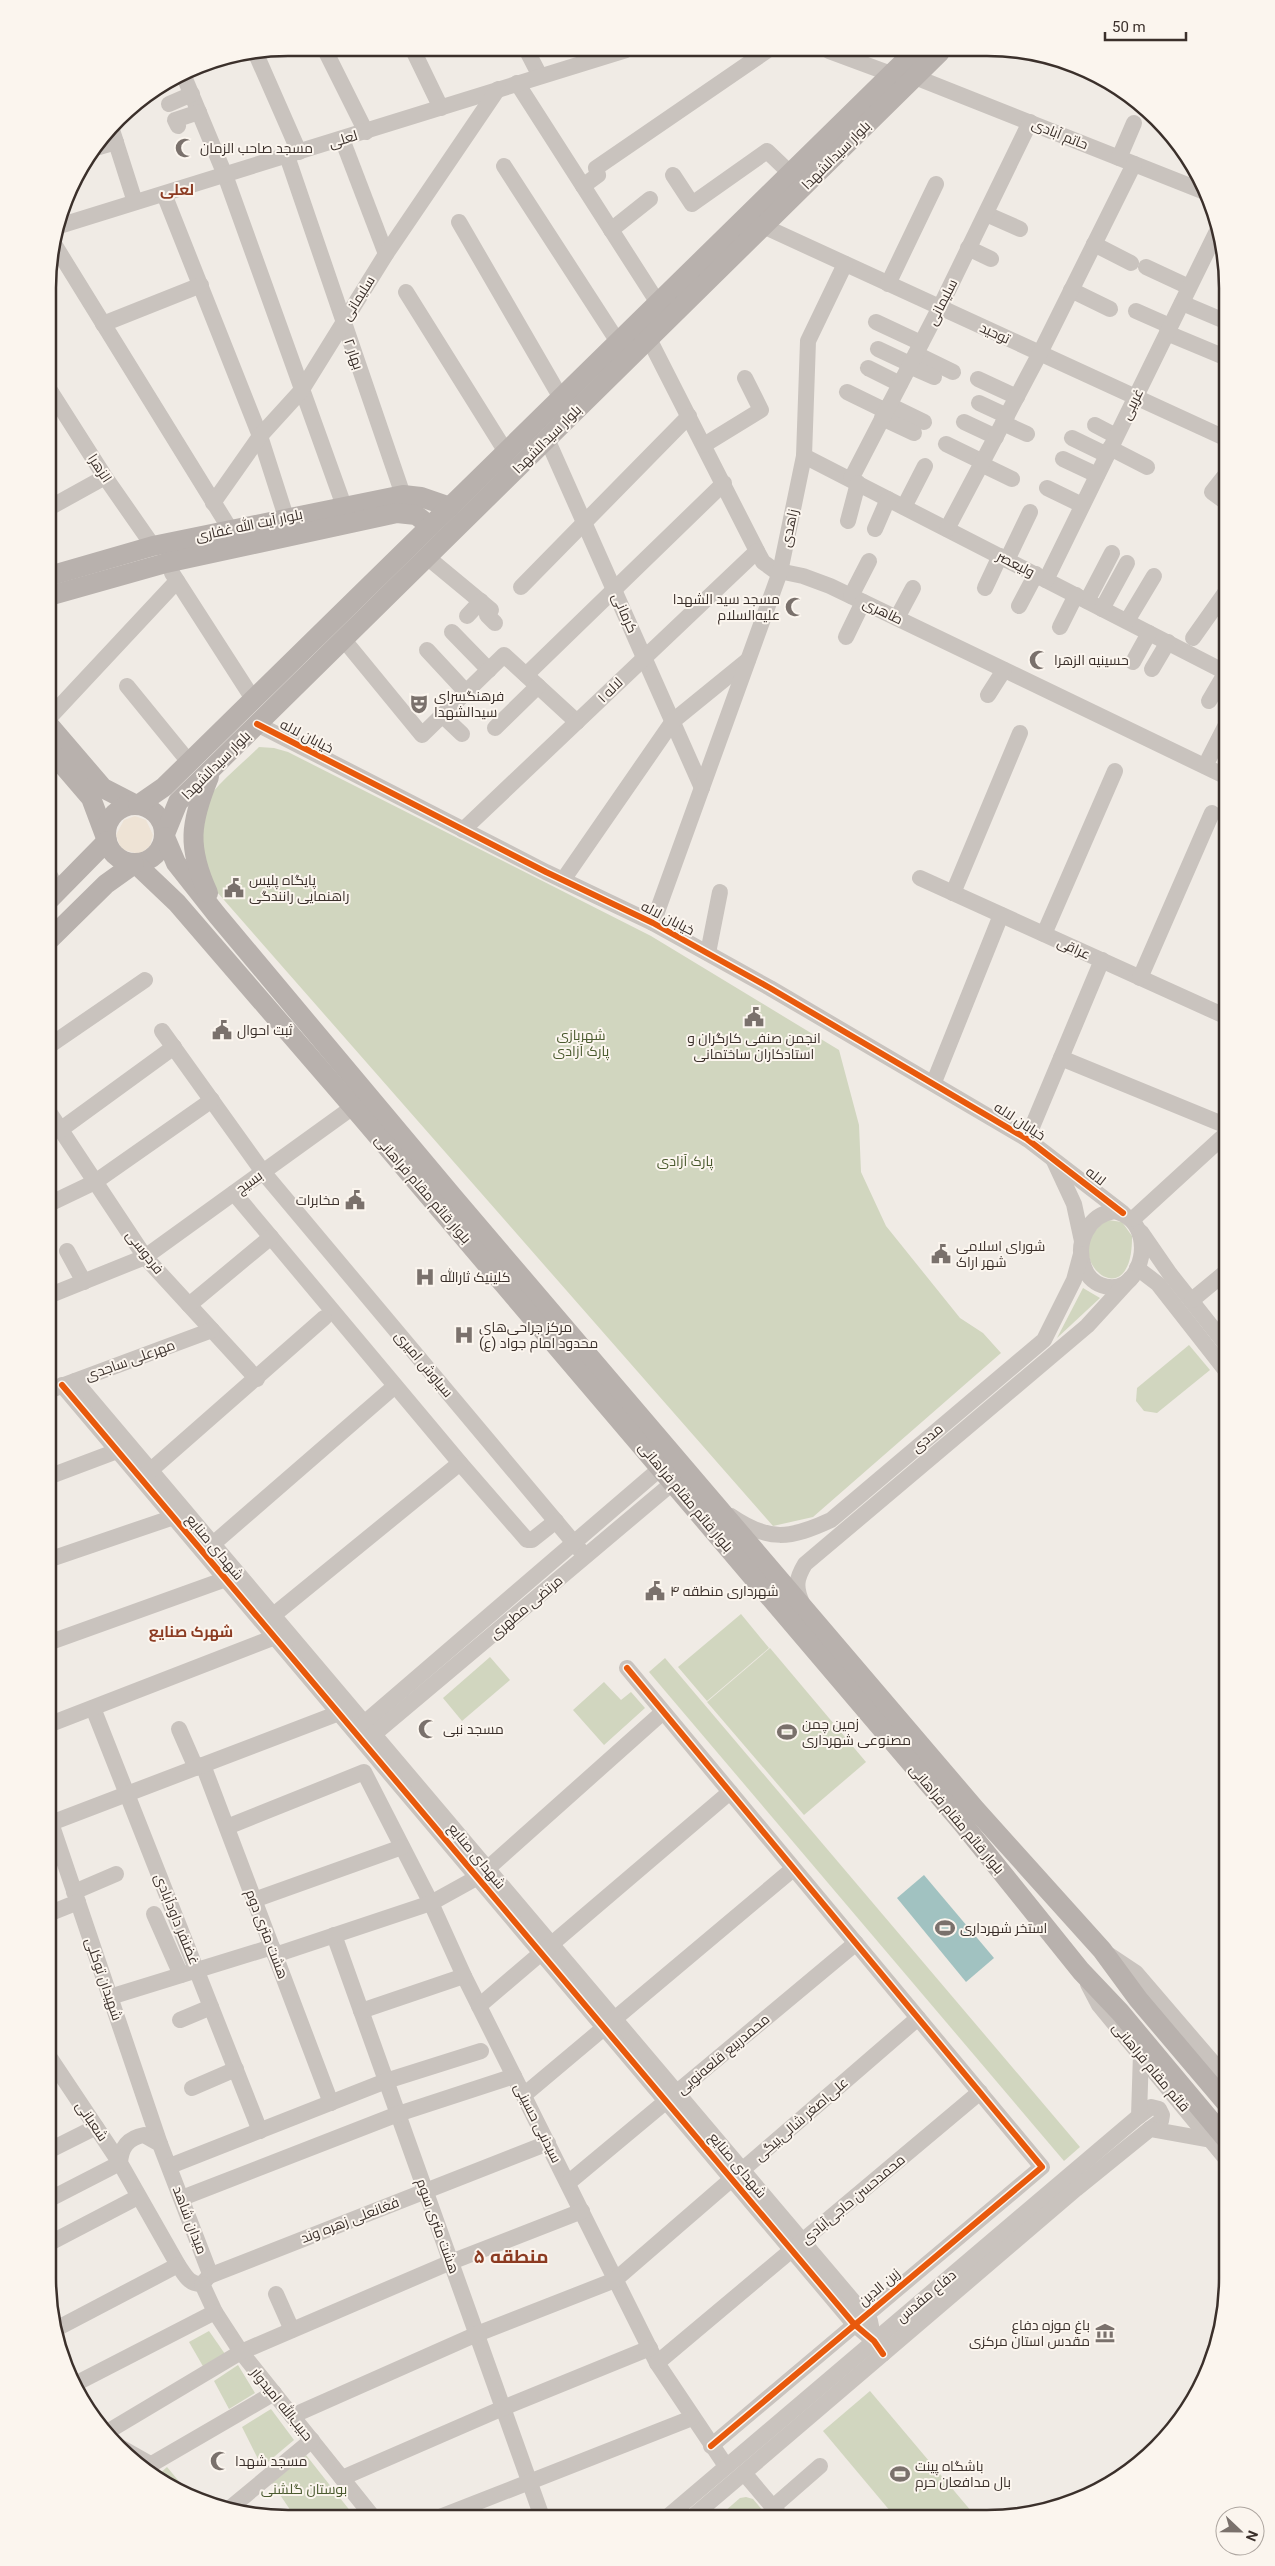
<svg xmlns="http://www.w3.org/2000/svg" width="1275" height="2566" font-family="Roboto,Cairo,sans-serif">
<rect width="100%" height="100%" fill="#f0ebe5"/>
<!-- green -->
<g fill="#d1d6bf">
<path d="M259,747l15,1 14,4 363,184 188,114 20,75 2,47 25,54 74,92 23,15 18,20 -188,164 -40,9 -556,-634c-14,-27 -27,-73 -5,-99 14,-17 32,-31 47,-46z"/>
<path d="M1108,1220l14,2 10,14c1,88 -80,17 -24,-16z"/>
<path d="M1083,1288l17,10 -43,40z"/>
<path d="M1189,1345l21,25 -53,43 -13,-2 -8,-10 1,-13z"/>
<path d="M741,1614l28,34 -62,53 -29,-34z"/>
<path d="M770,1648l96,114 -62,53 -97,-113z"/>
<path d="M490,1657l20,23 -48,41 -19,-23z"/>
<path d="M665,1658l415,489 -16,14 -415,-489z"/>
<path d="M604,1682l17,18 10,-8 14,16 -41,37 -31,-35z"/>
<path d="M209,2331l16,23 -21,14 -15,-26z"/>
<path d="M238,2365l17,28 -26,16 -15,-28z"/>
<path d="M870,2391l107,127h-81l-73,-87z"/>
<path d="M271,2409l23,31 -32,27 -20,-40z"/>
<path d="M306,2455l49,62h-60l-23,-34z"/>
<path d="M167,2467l25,30 -35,-21z"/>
<path d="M746,2497l7,2 16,19h-52l23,-20z"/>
</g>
<!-- plaza -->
<path fill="#eee3d5" d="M135,816l11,4 7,15 -3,11 -9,7h-6l-11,-3 -4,-4 -4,-11 8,-15z"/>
<!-- water -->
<path fill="#a1c2c1" d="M924,1875l70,83 -28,24 -69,-84z"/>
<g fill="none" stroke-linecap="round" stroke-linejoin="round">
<!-- minor -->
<g stroke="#c9c3be" stroke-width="16">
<path d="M324,48l42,84"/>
<path d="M412,48l29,60"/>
<path d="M526,49l14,27"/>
<path d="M829,51l62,23"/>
<path d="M256,54l43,98"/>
<path d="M183,74l42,101 119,331"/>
<path d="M915,77l290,115"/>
<path d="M517,83l141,220"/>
<path d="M169,104l23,-10"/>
<path d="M178,126l-3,-6 24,-8"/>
<path d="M112,130l23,72"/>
<path d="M342,139l44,115"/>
<path d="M99,147l17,-5"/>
<path d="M287,156l116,339"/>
<path d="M1119,158l15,-35"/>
<path d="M504,166l114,176"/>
<path d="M673,175l19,29 75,-53 23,22"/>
<path d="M583,186l15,-11 -2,-7 172,-118"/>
<path d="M164,194l96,242 26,81"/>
<path d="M986,214l34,15"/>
<path d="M459,222l102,176"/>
<path d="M59,226l567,-176"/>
<path d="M763,226l464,213"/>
<path d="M611,230l39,-31"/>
<path d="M54,244l176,285"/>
<path d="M1094,244l37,19"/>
<path d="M968,248l23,11"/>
<path d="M1146,267l43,20"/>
<path d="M888,284l48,-100"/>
<path d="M1071,290l39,19"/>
<path d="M406,292l100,160"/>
<path d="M1182,303l45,19"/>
<path d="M1136,311l34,15"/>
<path d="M876,322l45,21"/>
<path d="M103,324l98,-39"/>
<path d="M1167,333l60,25"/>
<path d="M649,339l108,212 6,11 11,8 29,6 27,10 397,191"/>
<path d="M878,349l32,15"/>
<path d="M916,354l37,18"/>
<path d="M909,366l25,11"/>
<path d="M868,368l32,16"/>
<path d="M978,379l39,18"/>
<path d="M49,389l56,88 48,69"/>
<path d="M847,392l39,19"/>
<path d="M979,403l28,13"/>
<path d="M889,405l35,17"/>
<path d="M882,418l32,15"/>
<path d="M964,422l32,15"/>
<path d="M1003,423l24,11"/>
<path d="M1095,425l21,11"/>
<path d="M1072,438l35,17"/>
<path d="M547,439l155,349"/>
<path d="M946,444l37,18"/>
<path d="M704,445l57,-35 -16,-32"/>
<path d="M1110,448l37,19"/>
<path d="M804,456l423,217"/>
<path d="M1063,459l34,16"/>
<path d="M981,464l31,15"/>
<path d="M851,479l89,-172 90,-185"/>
<path d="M1047,488l35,17"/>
<path d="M213,503l47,-67 41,-45 85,-137 112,-165"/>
<path d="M1227,503l-15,-11 15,-19"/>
<path d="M904,507l21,-41"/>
<path d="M49,508l56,-31"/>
<path d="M848,521l10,-38"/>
<path d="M875,529l13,-30"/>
<path d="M947,529l93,-176 94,-189"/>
<path d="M427,557l64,53 -4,5 8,8"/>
<path d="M1007,560l23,-48"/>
<path d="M172,573l81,126"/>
<path d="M1046,580l172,-351"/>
<path d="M521,587l168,-171"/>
<path d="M985,588l15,-32"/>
<path d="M851,596l18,-35"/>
<path d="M1087,601l25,-48"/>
<path d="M1019,606l17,-32"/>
<path d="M1102,609l25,-46"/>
<path d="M467,616l14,-15"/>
<path d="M897,618l16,-30"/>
<path d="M1127,621l27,-45"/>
<path d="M1060,627l16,-32"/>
<path d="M452,632l37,38"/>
<path d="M846,637l17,-35"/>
<path d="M1193,638l34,-48"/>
<path d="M344,640l78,95 82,-80 73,67"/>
<path d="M427,650l39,42"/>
<path d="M1133,662l16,-29"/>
<path d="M1152,669l16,-27"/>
<path d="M526,675l198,-192"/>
<path d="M127,686l62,76"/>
<path d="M988,695l16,-25"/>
<path d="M1209,701l17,-29"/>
<path d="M442,715l20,19"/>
<path d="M49,718l128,-137"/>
<path d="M257,724l289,148 107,51 117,65 257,151 96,74"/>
<path d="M495,728l43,-42"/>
<path d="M1205,766l22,-43"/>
<path d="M463,830l294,-279"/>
<path d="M49,874l9,17"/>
<path d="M920,878l307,139"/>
<path d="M563,880l110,-159 75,-61"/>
<path d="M953,893l67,-160"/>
<path d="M653,923l127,-351 24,-116 4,-115 37,-77"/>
<path d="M1044,934l71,-163"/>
<path d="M708,953l12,-61"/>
<path d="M1140,978l72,-165"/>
<path d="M162,1031l101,141 322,384"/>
<path d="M49,1046l96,-66"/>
<path d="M1061,1058l166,68"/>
<path d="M934,1082l67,-167"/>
<path d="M49,1112l96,145 112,122"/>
<path d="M60,1130l114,-83"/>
<path d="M1027,1139l75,-179"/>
<path d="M1054,1161l20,43 8,37"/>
<path d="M234,1193l226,270 67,77h5l24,-19"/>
<path d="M49,1204l46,-22 117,-82"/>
<path d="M1114,1211c30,7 35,42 19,65 -14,19 -42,12 -49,-9 -9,-24 4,-52 30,-56z"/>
<path d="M1133,1219l94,-86"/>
<path d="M1141,1232l29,42 57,72"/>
<path d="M67,1251l17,31"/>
<path d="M1137,1268l21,16 69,88"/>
<path d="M48,1296l97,-39 208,-150"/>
<path d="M1192,1300l35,-29"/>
<path d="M189,1305l82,-68"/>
<path d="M75,1381l795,940 4,20"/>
<path d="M62,1385l792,939 20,17 9,13"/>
<path d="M48,1391l164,-61"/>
<path d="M48,1477l69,-26"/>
<path d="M143,1477l181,-159"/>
<path d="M731,1516c38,26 59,23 100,4l213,-180 30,-60 7,-26"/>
<path d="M206,1550l189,-164"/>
<path d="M48,1560l126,-43"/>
<path d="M802,1603c-7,-16 -6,-24 3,-39l282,-238 44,-48"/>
<path d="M265,1622l195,-159"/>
<path d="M48,1643l178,-64"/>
<path d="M627,1668l415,499 -331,279"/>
<path d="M93,1708l167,423"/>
<path d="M48,1725l227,-88"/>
<path d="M179,1729l17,39"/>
<path d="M356,1730l313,-269"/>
<path d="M366,1741l316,-266"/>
<path d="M203,1765l128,338"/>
<path d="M48,1814l112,330"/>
<path d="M51,1823l288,-110"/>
<path d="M227,1827l137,-55 67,131 33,73 193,387 69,103"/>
<path d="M74,1892l42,-18"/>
<path d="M254,1900l148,-53"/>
<path d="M48,1914l30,-12"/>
<path d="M154,1914l27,61"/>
<path d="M334,1935l208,582"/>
<path d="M275,1955l156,-52 47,-26 185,-165"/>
<path d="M1109,1955l27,18 91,106"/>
<path d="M1088,1984l11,21 128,155"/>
<path d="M110,1997l162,-50"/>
<path d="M479,2006l251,-214"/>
<path d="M361,2011l103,-35"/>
<path d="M180,2020l31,-13"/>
<path d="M192,2088l44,-19"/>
<path d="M524,2095l269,-226"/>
<path d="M1139,2116l12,-9 8,2 3,6 -1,6 -11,8"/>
<path d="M144,2135l16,9 49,127v5l-7,8c-13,1 -17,-9 -24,-19l-58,-102c1,-16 8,-25 24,-28z"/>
<path d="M48,2151l48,-24"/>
<path d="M170,2166l216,-85 95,-30"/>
<path d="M568,2183l288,-240"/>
<path d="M182,2198l216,-84 116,-38"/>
<path d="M48,2200l72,-37 -72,-108"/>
<path d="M48,2244l90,-47"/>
<path d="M209,2276l339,-133"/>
<path d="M202,2284l13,28 26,40 132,165"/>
<path d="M276,2294l16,36"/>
<path d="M56,2329l122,-64"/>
<path d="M657,2363l323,-271"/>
<path d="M75,2384l140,-72"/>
<path d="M292,2416l185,-82 138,-54 303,-262"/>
<path d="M107,2432l134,-80 210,-90 131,-51"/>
<path d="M120,2447l30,17"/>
<path d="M145,2468l129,-75"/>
<path d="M744,2473l38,45"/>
<path d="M342,2478l161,-70 147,-60"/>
<path d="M773,2507l47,-41"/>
<path d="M229,2509l83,-69"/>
<path d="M440,2517l252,-99"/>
<path d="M666,2518l473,-402 2,-63"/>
<path d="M691,2518l385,-329 74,-60 61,11"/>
<path d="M867,2518l2,-1"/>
</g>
<!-- major -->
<g stroke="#b8b1ad" stroke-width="20">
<path d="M49,576l104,-30 250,-51 18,2 29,10"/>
<path d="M49,596l117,-33 231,-50 19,2 14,11"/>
<path d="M49,725l54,63 33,17"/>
<path d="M49,749l42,49 15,40"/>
<circle cx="135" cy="834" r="29"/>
<path d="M138,805l26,-18 751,-736"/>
<path d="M165,834l13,-32 762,-750"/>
<path d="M165,837l11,26 41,52 237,283 522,612 126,140 36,49 89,105"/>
<path d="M136,864l41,39 176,204 609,716 119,148 39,41 107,128"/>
<path d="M208,893c-21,-46 -18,-70 1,-116"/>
<path d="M49,900l58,-59"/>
<path d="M49,940l57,-56 28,-20"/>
</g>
<defs>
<g id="cycleway">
<path d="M257,724l289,148 107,51 117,65 257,151 96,74"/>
<path d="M62,1385l792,939 20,17 9,13"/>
<path d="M627,1668l415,499 -331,279"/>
</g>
</defs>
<!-- cycleway casing -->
<use href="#cycleway" stroke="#fbf5ee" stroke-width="9"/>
<!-- cycleway -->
<use href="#cycleway" stroke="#e8590c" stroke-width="6"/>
</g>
<!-- icons -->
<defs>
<symbol id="mosque-bare" viewBox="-9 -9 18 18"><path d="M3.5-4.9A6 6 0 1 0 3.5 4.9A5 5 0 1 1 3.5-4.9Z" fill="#7a716c" stroke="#fbf5ee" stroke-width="2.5" paint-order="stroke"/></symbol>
<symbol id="theatre-bare" viewBox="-9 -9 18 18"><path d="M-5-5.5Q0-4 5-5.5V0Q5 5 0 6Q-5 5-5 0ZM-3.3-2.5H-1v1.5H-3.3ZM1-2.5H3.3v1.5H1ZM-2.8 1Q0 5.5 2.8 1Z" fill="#7a716c" stroke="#fbf5ee" stroke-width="2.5" paint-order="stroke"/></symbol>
<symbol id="civic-bare" viewBox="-9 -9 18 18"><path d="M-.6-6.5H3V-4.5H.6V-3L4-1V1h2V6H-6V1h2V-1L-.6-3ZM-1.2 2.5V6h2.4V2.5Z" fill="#7a716c" stroke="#fbf5ee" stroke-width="2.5" paint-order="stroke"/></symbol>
<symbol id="hospital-bare" viewBox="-9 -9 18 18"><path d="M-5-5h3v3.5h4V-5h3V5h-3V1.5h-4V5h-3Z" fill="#7a716c" stroke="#fbf5ee" stroke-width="2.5" paint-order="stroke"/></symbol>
<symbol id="stadium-bare" viewBox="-9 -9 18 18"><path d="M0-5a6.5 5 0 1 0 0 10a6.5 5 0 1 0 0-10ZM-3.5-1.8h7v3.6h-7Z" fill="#7a716c" stroke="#fbf5ee" stroke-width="2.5" paint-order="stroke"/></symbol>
<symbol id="museum-bare" viewBox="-9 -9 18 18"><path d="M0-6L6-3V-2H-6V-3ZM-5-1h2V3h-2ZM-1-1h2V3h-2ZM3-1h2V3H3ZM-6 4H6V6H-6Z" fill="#7a716c" stroke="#fbf5ee" stroke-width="2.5" paint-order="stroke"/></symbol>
</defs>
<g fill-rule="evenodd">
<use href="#mosque-bare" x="171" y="134" width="28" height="28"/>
<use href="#mosque-bare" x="781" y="593" width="28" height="28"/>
<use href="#mosque-bare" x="1025" y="646" width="28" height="28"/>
<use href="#theatre-bare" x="405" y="690" width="28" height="28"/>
<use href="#civic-bare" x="220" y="874" width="28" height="28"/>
<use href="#civic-bare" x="740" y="1003" width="28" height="28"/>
<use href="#civic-bare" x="208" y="1016" width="28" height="28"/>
<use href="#civic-bare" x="341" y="1186" width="28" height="28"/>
<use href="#civic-bare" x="927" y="1240" width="28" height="28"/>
<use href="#hospital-bare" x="411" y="1263" width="28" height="28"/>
<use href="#hospital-bare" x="450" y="1321" width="28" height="28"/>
<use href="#civic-bare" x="641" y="1577" width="28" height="28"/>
<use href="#mosque-bare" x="414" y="1715" width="28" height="28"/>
<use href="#stadium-bare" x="773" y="1718" width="28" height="28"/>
<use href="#stadium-bare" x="931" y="1914" width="28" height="28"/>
<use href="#museum-bare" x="1091" y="2319" width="28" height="28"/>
<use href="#mosque-bare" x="206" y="2447" width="28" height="28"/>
<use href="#stadium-bare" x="886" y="2460" width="28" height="28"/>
</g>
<g text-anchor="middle" stroke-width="4" stroke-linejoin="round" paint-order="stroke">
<!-- street labels -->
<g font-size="14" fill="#3b302b" stroke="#fbf5ee">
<text transform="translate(1060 134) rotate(22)" y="5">حاتم آبادی</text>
<text transform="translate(343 139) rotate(-17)" y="5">لعلی</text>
<text transform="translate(836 155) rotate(-45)" y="5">بلوار سیدالشهدا</text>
<text transform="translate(358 298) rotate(-58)" y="5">سلیمانی</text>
<text transform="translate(942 302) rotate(-63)" y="5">سلیمانی</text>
<text transform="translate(995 333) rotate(25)" y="5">توحید</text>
<text transform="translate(354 354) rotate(71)" y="5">بهار ۲</text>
<text transform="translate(1132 404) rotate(-64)" y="5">غریبی</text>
<text transform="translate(547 439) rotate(-45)" y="5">بلوار سیدالشهدا</text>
<text transform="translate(100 468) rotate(57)" y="5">الزهرا</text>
<text transform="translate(249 525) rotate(-12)" y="5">بلوار آیت الله غفاری</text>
<text transform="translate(789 528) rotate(-78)" y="5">زاهدی</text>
<text transform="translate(1016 564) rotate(27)" y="5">ولیعصر</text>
<text transform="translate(883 611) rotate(26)" y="5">طاهری</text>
<text transform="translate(625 613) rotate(66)" y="5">کرمانی</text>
<text transform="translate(610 690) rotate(-44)" y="5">لاله ۱</text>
<text transform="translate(307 736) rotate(27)" y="5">خیابان لاله</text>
<text transform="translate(216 765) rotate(-45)" y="5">بلوار سیدالشهدا</text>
<text transform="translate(668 918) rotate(27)" y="5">خیابان لاله</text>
<text transform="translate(1074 948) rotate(24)" y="5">عراقی</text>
<text transform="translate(1020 1121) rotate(33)" y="5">خیابان لاله</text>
<text transform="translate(1096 1176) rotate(38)" y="5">لاله</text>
<text transform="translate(249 1182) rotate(-36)" y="5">بسیج</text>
<text transform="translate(423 1189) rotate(49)" y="5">بلوار قائم مقام فراهانی</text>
<text transform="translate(145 1252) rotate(52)" y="5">فردوسی</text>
<text transform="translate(130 1360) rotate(-20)" y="5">مهرعلی ساجدی</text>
<text transform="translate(424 1364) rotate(50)" y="5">سیاوش امیری</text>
<text transform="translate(927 1438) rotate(-40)" y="5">مددی</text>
<text transform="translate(686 1497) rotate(50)" y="5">بلوار قائم مقام فراهانی</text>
<text transform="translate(215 1547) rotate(50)" y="5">شهدای صنایع</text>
<text transform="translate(526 1607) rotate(-40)" y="5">مرتضی مطهری</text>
<text transform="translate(957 1819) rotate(50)" y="5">بلوار قائم مقام فراهانی</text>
<text transform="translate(477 1856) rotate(50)" y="5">شهدای صنایع</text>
<text transform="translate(177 1919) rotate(68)" y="5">غضنفر داودآبادی</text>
<text transform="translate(267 1934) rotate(69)" y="5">هشت متری دوم</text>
<text transform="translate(104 1979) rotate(71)" y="5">شهیدان توکلی</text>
<text transform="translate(723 2054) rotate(-40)" y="5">محمدربیع قلعه‌نویی</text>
<text transform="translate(1151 2067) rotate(50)" y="5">قائم مقام فراهانی</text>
<text transform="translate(801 2119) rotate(-41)" y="5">علی‌اصغر شالی‌بیگی</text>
<text transform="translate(92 2121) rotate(56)" y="5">شعبانی</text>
<text transform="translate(538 2123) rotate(63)" y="5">سیدنبی حسینی</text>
<text transform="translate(738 2165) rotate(50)" y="5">شهدای صنایع</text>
<text transform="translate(853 2199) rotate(-40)" y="5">محمدحسن حاجی‌آبادی</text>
<text transform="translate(190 2220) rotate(69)" y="5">میدان شاهد</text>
<text transform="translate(350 2220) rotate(-21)" y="5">فغانعلی زهره وند</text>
<text transform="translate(438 2226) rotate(70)" y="5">هشت متری سوم</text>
<text transform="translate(879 2287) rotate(-40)" y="5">زین الدین</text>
<text transform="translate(926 2296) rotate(-40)" y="5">دفاع مقدس</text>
<text transform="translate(282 2404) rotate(51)" y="5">حبیب‌الله امیدوار</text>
</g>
<!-- poi labels -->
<g font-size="14" fill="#3b302b" stroke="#fbf5ee" text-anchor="start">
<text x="200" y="153">مسجد صاحب الزمان</text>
<text x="780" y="604" text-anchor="end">مسجد سید الشهدا<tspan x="780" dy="16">علیه‌السلام</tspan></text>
<text x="1054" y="665">حسینیه الزهرا</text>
<text x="434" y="701">فرهنگسرای<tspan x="434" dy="16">سیدالشهدا</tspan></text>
<text x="249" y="885">پایگاه پلیس<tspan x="249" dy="16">راهنمایی رانندگی</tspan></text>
<text x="237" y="1035">ثبت احوال</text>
<text x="754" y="1043" text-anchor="middle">انجمن صنفی کارگران و<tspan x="754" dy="16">استادکاران ساختمانی</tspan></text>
<text x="340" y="1205" text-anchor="end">مخابرات</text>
<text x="956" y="1251">شورای اسلامی<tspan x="956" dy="16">شهر اراک</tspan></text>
<text x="440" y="1282">کلینیک ثارالله</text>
<text x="479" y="1332">مرکز جراحی‌های<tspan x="479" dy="16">محدود امام جواد (ع)</tspan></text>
<text x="670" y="1596">شهرداری منطقه ۴</text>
<text x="802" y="1729">زمین چمن<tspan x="802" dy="16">مصنوعی شهرداری</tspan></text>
<text x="443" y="1734">مسجد نبی</text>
<text x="960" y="1933">استخر شهرداری</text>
<text x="1090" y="2330" text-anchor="end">باغ موزه دفاع<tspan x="1090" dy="16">مقدس استان مرکزی</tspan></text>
<text x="235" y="2466">مسجد شهدا</text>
<text x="915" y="2471">باشگاه پینت<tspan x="915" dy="16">بال مدافعان حرم</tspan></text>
</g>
<!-- park labels -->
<g font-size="14" fill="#4a5a2e" stroke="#fbf5ee">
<text x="581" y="1040">شهربازی<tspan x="581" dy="16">پارک آزادی</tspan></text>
<text x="685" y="1166">پارک آزادی</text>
<text x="304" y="2494">بوستان گلشنی</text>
</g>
<!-- neighbourhood labels -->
<g font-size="15" font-weight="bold" fill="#8c3b22" stroke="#fbf5ee">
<text x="177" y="195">لعلی</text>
<text x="191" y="1637">شهرک صنایع</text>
</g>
<!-- district labels -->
<g font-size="19" font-weight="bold" fill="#8c3b22" stroke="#fbf5ee">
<text x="511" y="2263">منطقه ۵</text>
</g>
</g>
<!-- crop -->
<path d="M0 0H1275V2566H0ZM288 56H987A232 232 0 0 1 1219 288V2278A232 232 0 0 1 987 2510H288A232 232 0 0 1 56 2278V288A232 232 0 0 1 288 56Z" fill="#fbf5ee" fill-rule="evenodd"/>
<path fill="none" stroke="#3b302b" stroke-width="2.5" d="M288 56H987A232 232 0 0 1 1219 288V2278A232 232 0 0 1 987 2510H288A232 232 0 0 1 56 2278V288A232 232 0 0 1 288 56Z"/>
<!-- north arrow -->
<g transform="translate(1240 2531) rotate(112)"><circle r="24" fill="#fbf5ee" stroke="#aea6a0"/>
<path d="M0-4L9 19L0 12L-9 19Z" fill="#7a716c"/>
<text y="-8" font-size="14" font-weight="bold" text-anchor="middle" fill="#3b302b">N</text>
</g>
<!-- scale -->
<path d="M1105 32v8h81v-8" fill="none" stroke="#3b302b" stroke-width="2.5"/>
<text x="1112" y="32" font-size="15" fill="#3b302b" stroke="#fbf5ee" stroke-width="4" paint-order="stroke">50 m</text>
</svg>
